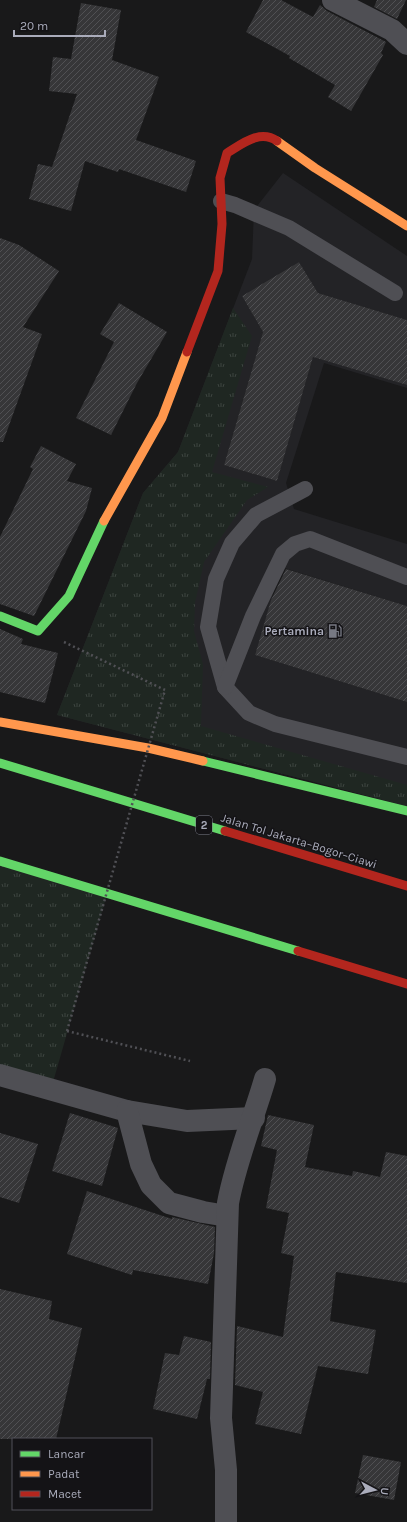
<svg xmlns="http://www.w3.org/2000/svg" width="407" height="1522" font-family="Karla,sans-serif">
<defs>
<pattern id="grass-tufts" width="24" height="20" patternUnits="userSpaceOnUse"><rect width="24" height="20" fill="#1f2722"/><path d="M3 7l-1-3M5 7V3M7 7l1-3M15 17l-1-3M17 17v-4M19 17l1-3" fill="none" stroke="#3d4440"/></pattern>
<pattern id="building-hatch" width="6" height="6" patternUnits="userSpaceOnUse"><rect width="6" height="6" fill="#363638"/><path d="M-1 1l2-2M0 6l6-6M5 7l2-2" fill="none" stroke="#505053"/></pattern>
</defs>
<rect width="100%" height="100%" fill="#19191a"/>
<!-- built -->
<path fill="#232326" d="M283,173l124,83v64l-89,-27 -19,-31 -57,34 21,36 -39,133 53,16 36,-124 94,28v3l-83,-25 -38,120 8,26 113,35v62l-126,-39 -26,88 152,47v104l-350,-91 86,-222 35,-41 74,-193 2,-49z"/>
<!-- grass -->
<g fill="url(#grass-tufts)">
<path d="M233,308l19,28 -40,136 56,15 -21,13 -43,62 -9,41 -1,28 9,33 -2,62 206,59v21l-350,-91 86,-222 35,-41z"/>
<path d="M0,861l107,33 -56,195 -51,-14z"/>
</g>
<!-- building -->
<g fill="url(#building-hatch)">
<path d="M263,0h18l32,17 7,-12 7,6 59,31 -5,11 2,2 -32,56 -23,-14 7,-12 -46,-27 1,-2 -44,-24z"/>
<path d="M377,0h29l-9,19 -23,-12z"/>
<path d="M81,3l40,7 -9,50 47,17 -23,63 60,21 -10,31 -67,-23 -1,3 -33,-11 -14,50 -42,-12 9,-35 14,3 25,-73 -28,-3 4,-34 18,2z"/>
<path d="M0,238l19,7 40,26 -36,56 19,7 -39,108h-3z"/>
<path d="M299,262l19,31 89,27v65l-94,-28 -36,124 -53,-16 39,-133 -21,-36z"/>
<path d="M119,303l48,29 -30,51 -26,52 -35,-17 38,-76 -14,-8z"/>
<path d="M41,446l35,18 -9,17 25,7 -6,23 -52,105 -34,-12v-67l33,-68 -3,-2z"/>
<path d="M286,569l121,37v96l-152,-47 16,-55z"/>
<path d="M0,629l23,10 -2,5 37,9 -13,50 -45,-11z"/>
<path d="M70,1113l48,15 -16,58 -50,-15z"/>
<path d="M268,1115l46,10 -9,42 47,9 1,-5 27,6 6,-25 21,4v127l-71,-11 -6,49 46,9 -8,44 -50,-8 -17,68 -46,-10 8,-32 -28,-7 2,-59 46,11 11,-81 -13,-3 8,-40 -23,-5 11,-58 -16,-4z"/>
<path d="M0,1133l38,11 -19,59 -19,-6z"/>
<path d="M87,1191l85,28v-2l43,10 -1,26 -6,31 -75,-14 -1,5 -65,-21z"/>
<path d="M0,1289l52,12 -3,18 33,9 -26,111h-56z"/>
<path d="M184,1336l27,6 -1,37h-3l-10,40 -44,-10 12,-56 14,2z"/>
<path d="M363,1455l38,7 -7,38 -39,-7z"/>
</g>
<g fill="none" stroke-linecap="round" stroke-linejoin="round">
<!-- path -->
<g stroke="#505055" stroke-width="2.5" stroke-dasharray="2 3" stroke-linecap="butt">
<path d="M64,642l101,48"/>
<path d="M67,1031l123,30"/>
</g>
<!-- lane -->
<g stroke="#4f4f54" stroke-width="16">
<path d="M221,201l14,4 54,23 106,65"/>
<path d="M305,489l-49,26 -24,28 -16,36 -8,48 17,60 24,26 26,11 132,33"/>
<path d="M225,687l28,-71 30,-62 12,-10 15,-5 97,38"/>
</g>
<!-- street -->
<g stroke="#4f4f54" stroke-width="22">
<path d="M333,0l59,30 15,14"/>
<path d="M0,1075l127,36 60,10 67,-3"/>
<path d="M127,1111l14,53 10,21 18,18 34,9 24,4"/>
<path d="M226,1522v-52l-5,-52 7,-215c8,-43 25,-83 37,-124"/>
</g>
<!-- fast -->
<g stroke="#63d668" stroke-width="9">
<path d="M0,616l38,15 31,-35 35,-75"/>
<path d="M203,761l204,50"/>
<path d="M0,763l225,68"/>
<path d="M0,861l298,90"/>
</g>
<!-- slow -->
<g stroke="#ff974d" stroke-width="9">
<path d="M277,141l38,27 92,58"/>
<path d="M104,521l58,-103 25,-66"/>
<path d="M0,722l148,26 55,13"/>
</g>
<!-- jam -->
<g stroke="#b3261e" stroke-width="9">
<path d="M187,352l31,-81 4,-47 -2,-46 7,-25c15,-9 33,-24 50,-12"/>
<path d="M225,831l182,55"/>
<path d="M298,951l109,33"/>
</g>
<!-- path-bridge -->
<path stroke="#505055" stroke-width="2.5" stroke-dasharray="2 3" stroke-linecap="butt" d="M67,1031l98,-341"/>
</g>
<!-- icons -->
<defs>
<symbol id="fuel-bare" viewBox="-9 -9 18 18"><path d="M-5.5-6h7V0h2V4h1.3V-2.5L3-4.5l.8-.8L6-3V5H2.5V1h-1V6h-7ZM-4.2-4.7v3.2H.2V-4.7Z" fill="#777983" stroke="#141316" stroke-width="2.5" paint-order="stroke"/></symbol>
</defs>
<g fill-rule="evenodd">
<use href="#fuel-bare" x="325" y="621" width="20" height="20"/>
</g>
<g text-anchor="middle" stroke-width="3" stroke-linejoin="round" paint-order="stroke">
<!-- shield labels -->
<rect fill="#141316" stroke="#7d7e8a" stroke-width="1" x="196" y="816" width="16" height="18" rx="3"/>
<g font-size="11" font-weight="bold" fill="#aaacbb">
<text x="204" y="829">2</text>
</g>
<!-- poi labels -->
<g font-size="12" font-weight="bold" fill="#aaacbb" stroke="#141316" text-anchor="end">
<text x="324" y="635">Pertamina</text>
</g>
<!-- street labels -->
<g font-size="12" fill="#aaacbb" stroke="#141316">
<text transform="translate(299 841) rotate(17)" y="4">Jalan Tol Jakarta–Bogor–Ciawi</text>
</g>
</g>
<!-- legend -->
<rect x="12" y="1438" width="140" height="72" fill="#141316" stroke="#505058"/>
<rect x="20" y="1451" width="20" height="6" fill="#63d668" stroke="#505058"/>
<text x="48" y="1458" font-size="12" fill="#aaacbb">Lancar</text>
<rect x="20" y="1471" width="20" height="6" fill="#ff974d" stroke="#505058"/>
<text x="48" y="1478" font-size="12" fill="#aaacbb">Padat</text>
<rect x="20" y="1491" width="20" height="6" fill="#b3261e" stroke="#505058"/>
<text x="48" y="1498" font-size="12" fill="#aaacbb">Macet</text>
<!-- north arrow -->
<g transform="translate(375 1490) rotate(97)" stroke="#141316" stroke-width="3" paint-order="stroke">
<path d="M0-3L7 15L0 10L-7 15Z" fill="#aaacbb"/>
<text y="-6" font-size="11" font-weight="bold" text-anchor="middle" fill="#aaacbb">U</text>
</g>
<!-- scale -->
<path d="M14 30v6h91v-6" fill="none" stroke="#aaacbb" stroke-width="2"/>
<text x="20" y="30" font-size="12" fill="#aaacbb" stroke="#141316" stroke-width="3" paint-order="stroke">20 m</text>
</svg>
